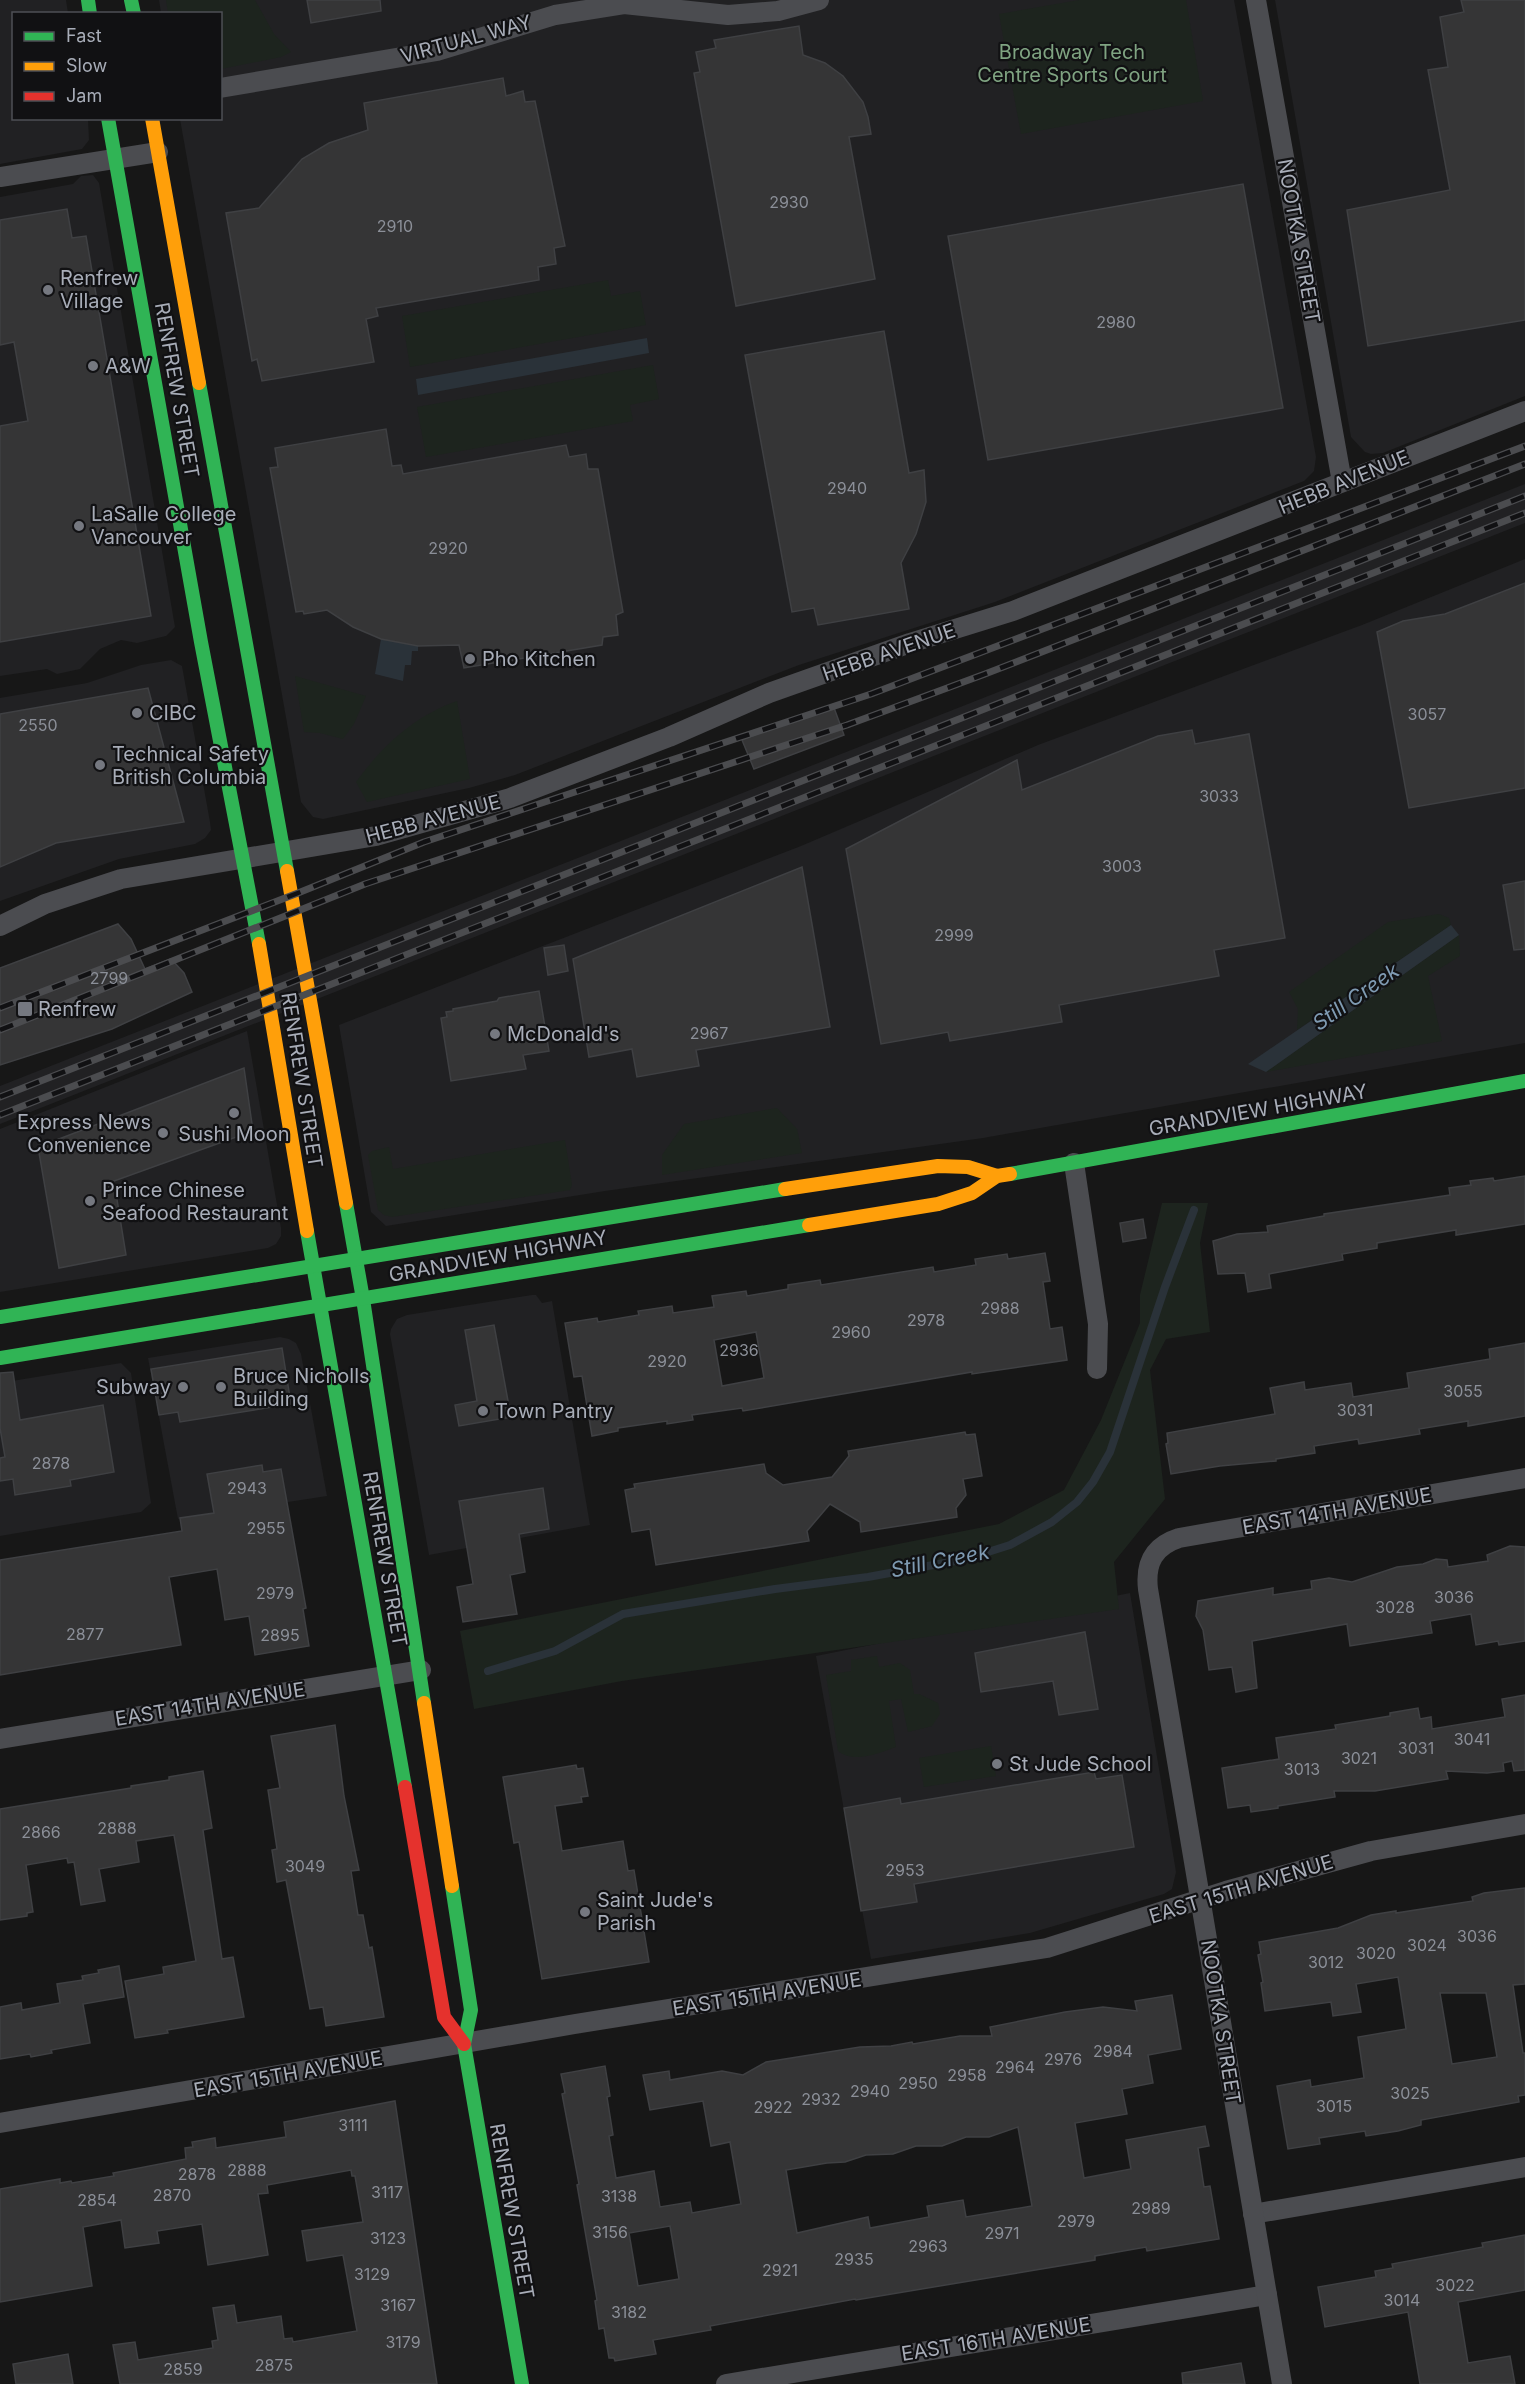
<svg xmlns="http://www.w3.org/2000/svg" width="1525" height="2384" font-family="Inter,sans-serif">
<rect width="100%" height="100%" fill="#171717"/>
<!-- built -->
<g fill="#212123">
<path d="M0,0h66l2,13 -54,1v104l74,1 1,21 -7,9 -82,15z"/>
<path d="M159,0h1075l82,457 -2,14 -10,10 -309,121 -196,63 -284,110 -46,13 -146,31 -10,-2 -12,-15 -121,-683 40,-1v-104l-59,-1z"/>
<path d="M1275,0h250v396l-142,57 -12,1 -6,-2 -14,-15z"/>
<path d="M93,175l6,8 76,444 -9,9 -29,7 -16,-3 -21,9 -20,20 -23,5 -10,-5 -47,7v-479l73,-13 8,-8z"/>
<path d="M1525,484v39l-1525,601v-38z"/>
<path d="M1525,559v484l-542,95 -378,53 -219,35 -15,-14 -32,-187 462,-179 237,-101 324,-120z"/>
<path d="M171,660l11,6 28,156 1,8 -6,8 -10,6 -76,15 -119,42v-203l87,-15 54,-18z"/>
<path d="M247,1031l34,197v8l-5,8 -8,4 -268,44v-163z"/>
<path d="M532,1295h4l6,8 10,-2 38,224 -161,30 -39,-221 1,-5 6,-10 10,-4z"/>
<path d="M280,1337l9,2 7,4 5,11 26,142 -149,23 -30,-161z"/>
<path d="M121,1363l10,10 20,130 -10,9 -141,24v-153z"/>
<path d="M1130,1593l46,279 -4,17 -8,5 -31,9 -103,30 -159,26 -55,-303z"/>
</g>
<!-- green -->
<g fill="#1d241e">
<path d="M166,0h89l19,34 17,18 -10,5 -60,12 -1,-55 -52,-1z"/>
<path d="M1079,0h107l17,101 -182,33 -22,-120z"/>
<path d="M608,280l3,16 29,-5 6,34 -236,42 -8,-51z"/>
<path d="M653,365l6,34 -29,6 3,16 -207,36 -9,-50z"/>
<path d="M295,676l71,20 -12,28 -11,15 -23,-6 -16,-1z"/>
<path d="M457,701l13,78 -103,23 -11,-20c27,-37 57,-65 101,-81z"/>
<path d="M1439,914l10,4 2,7 -154,105 1,-21 -9,-17 99,-70z"/>
<path d="M1459,935l1,21 -32,20 14,65 -176,31z"/>
<path d="M777,1108l20,21 5,24 -140,22v-20l22,-31z"/>
<path d="M565,1140l7,45 -2,5 -178,27 -8,-2 -6,-5 -10,-55 4,-4 17,-4 4,22z"/>
<path d="M1162,1203h46l-8,40 10,89 -44,7 -16,31 15,129 -51,63 5,47 -497,72 -148,28 -14,-78 539,-107 65,-34 37,-70 39,-97v-28z"/>
<path d="M877,1656l2,11 21,-4 10,7 4,24h5l19,9 2,11 -8,12 -24,6 -7,-33 -12,2 7,46c-17,6 -42,17 -58,4l-12,-76 25,-4v-11z"/>
<path d="M991,1746l5,30 -72,11 -5,-29z"/>
</g>
<!-- water -->
<g fill="#2a3239">
<path d="M647,338l2,15 -231,42 -2,-16z"/>
<path d="M381,639l37,7v5h-6l-1,14h-6l-2,16 -28,-7z"/>
<path d="M1451,925l8,10 -193,137 -18,-8z"/>
</g>
<g fill="none" stroke-linecap="round" stroke-linejoin="round">
<!-- stream -->
<path stroke="#2a3239" stroke-width="8" d="M488,1671l67,-20 68,-37 152,-25 93,-12 98,-18 44,-14 42,-23 25,-20 16,-20 17,-30 55,-165 29,-77"/>
</g>
<!-- building -->
<g fill="#353536" stroke="#3f4043" stroke-width="1.5" fill-rule="evenodd">
<path d="M307,0h73l1,11 -70,12z"/>
<path d="M1461,0h64v320l-157,26 -21,-136 103,-20 -22,-120 20,-3 -8,-50 24,-5z"/>
<path d="M799,26l4,29 22,8 18,13 20,26 5,15 3,17 -22,3 26,142 -139,27 -42,-233 6,-1 -4,-20 20,-4 -2,-8z"/>
<path d="M503,78l3,18 17,-5 2,11 10,-1 30,145 -11,2 2,16 -18,3 1,13 -163,28 2,8 -12,3 8,43 -112,19 -5,-22 -5,2 -26,-148 33,-5 43,-49 27,-16 39,-13 -4,-27z"/>
<path d="M1243,184l40,224 -295,52 -40,-224z"/>
<path d="M67,209l5,29 14,-2 65,380 -151,26v-216l28,-5 -14,-79 -14,3v-125z"/>
<path d="M884,331l25,142 15,-3 2,32 -10,32 -15,29 8,46 -91,16 -4,-17 -22,4 -47,-257z"/>
<path d="M386,429l6,37 9,-1 2,9 163,-29 3,12 17,-3 2,15h10l25,143 -7,3 2,20 -15,2 -1,8 -138,23 -5,-23 -41,1 -37,-7 -28,-12 -26,-17 -23,4 -1,-3 -7,1 -26,-144 8,-1 -3,-19z"/>
<path d="M1525,583v205l-116,20 -32,-176 26,-11 42,-7z"/>
<path d="M148,688l36,134 -128,21 -56,24v-153z"/>
<path d="M833,705l11,30 -90,34 -12,-29z"/>
<path d="M1192,730l3,14 54,-10 36,204 -71,12 5,26 -160,29 3,17 -112,19 -2,-9 -67,12 -35,-195 171,-89 5,30 136,-54z"/>
<path d="M802,867l28,160 -134,23 3,16 -62,11 -5,-28 -43,8 -16,-98z"/>
<path d="M1525,881v68l-11,1 -11,-65z"/>
<path d="M118,924l13,15 14,30 26,-10 13,14 8,19 -80,37 -112,36v-97z"/>
<path d="M564,945l4,26 -20,4 -4,-27z"/>
<path d="M539,991l10,60 -26,4 3,14 -75,12 -10,-63 6,-1 -1,-5 7,-1v-2l44,-8 2,-3z"/>
<path d="M244,1068l9,63 -139,50 12,74 -67,13 -21,-121z"/>
<path d="M1525,1176v48l-69,11v-5l-79,13v5l-35,6 1,6 -74,14 2,14 -23,4 -3,-19 -27,1 -5,-33 24,-7 31,-2 -1,-6 57,-10v-2l126,-19 -1,-7 22,-3 -1,-4 23,-3 1,3z"/>
<path d="M1143,1219l3,19 -23,4 -3,-19z"/>
<path d="M1045,1253l5,28 -7,1 7,47 12,-2 5,33 -95,14v-2l-229,39 -1,-3 -50,7 1,5 -26,4v-3l-49,7v3l-26,5 -10,-60 -8,1 -9,-54 32,-5 1,4 41,-7 -1,-4 34,-5 1,7 41,-6 -2,-11 34,-5 1,5 41,-7v-4l32,-5 1,5 112,-18 1,5 42,-7 -1,-6 32,-5 1,5zM756,1332l8,46 -42,8 -8,-46z"/>
<path d="M494,1325l17,92 -52,9 -4,-21 22,-4 -12,-71z"/>
<path d="M1525,1343v73l-57,10v-5l-49,8 1,5 -61,10 -1,-5 -44,7 1,7 -39,6v2l-56,5 -49,8 -5,-30 2,-1 -1,-10 108,-19 -5,-26 34,-6 1,8 46,-7 2,14 56,-9 -2,-15 83,-14 -1,-10z"/>
<path d="M282,1348l9,56 -111,18 -2,-10 -19,3 -8,-46z"/>
<path d="M13,1372l7,48 83,-15 11,67 -44,8 1,6 -56,9 -2,-16 -13,2v-23l5,-1 -5,-29v-55z"/>
<path d="M965,1432l1,3 9,-1 7,42 -19,3 3,16 -10,13 1,9 -96,15 -1,-10 -30,-18 -23,27 2,10 -153,24 -6,-36 -18,3 -7,-42 10,-2 -1,-4 130,-20 2,9 17,12 49,-8 17,-21 -1,-5z"/>
<path d="M262,1465l1,7 18,-3 25,139 -3,1 6,37 -54,9 -6,-39 -24,4 -8,-51 -48,8 12,68 -181,30v-115l182,-29 -2,-13 34,-5 -7,-39z"/>
<path d="M543,1488l6,41 -30,5 6,38 -15,3 7,39 -54,8 -6,-35 16,-3 -14,-83z"/>
<path d="M1510,1546l15,1v94l-26,4 -1,-4 -22,4 -5,-31 -41,7 2,12 -82,13 -3,-22 -95,17 5,47 -21,4 -4,-25 -23,3 -6,-40 -7,-14 2,-15 75,-13v7l39,-6 -1,-8 18,-3 23,4 45,-15 26,-3 13,-5 11,1 1,7 40,-6 -1,-6z"/>
<path d="M1085,1632l13,77 -39,6 -6,-34 -72,11 -6,-39z"/>
<path d="M1525,1695v75l-11,1 -2,-10 -9,2 1,8 -17,2 -41,-2 2,8 -73,12h-41l1,6 -57,9v2l-27,4 -1,-7 -22,3 -6,-40 57,-9 -3,-21 60,-9 -1,-4 55,-9v-3l28,-5 2,11 11,-2 1,12 73,-12 -3,-18z"/>
<path d="M335,1725l9,71 15,74 -8,1 7,44h5l6,33 3,-1 12,70 -58,9 -3,-19 -13,2 -24,-129 -9,2 -5,-32 5,-1 -9,-59 12,-2 -9,-52z"/>
<path d="M576,1765l1,4 6,-1 5,28 -7,1 1,5 -27,4 7,45 61,-10 5,30 6,-1 15,92 -107,17 -23,-137 -5,1 -11,-66z"/>
<path d="M203,1771l9,57 -9,2 19,129 11,-2 11,60 -77,13 1,3 -33,5 -10,-57 39,-7 -1,-7 33,-6 -22,-126 -38,6 3,21 -40,7 6,32 -24,4 -7,-43 -6,1 -1,-5 -41,7 7,47 -6,1v3l-27,4v-111l131,-21v-2l38,-6v-3z"/>
<path d="M1094,1772l2,7 26,-4 12,72 -220,37 3,18 -56,9 -17,-103 56,-10 1,6z"/>
<path d="M1525,1888v96l-12,1 10,68h2v42l-7,1 1,6 -98,18v5l-23,6 -32,5 -1,-5 -46,7 1,6 -32,5 -11,-63 33,-6 1,7 53,-9 -6,-41 48,-8 -8,-52 -42,7 5,28 -28,4 -2,-14 -66,9 -4,-28 2,-1 -5,-27 3,-1 -2,-12 79,-14 33,-13 25,-4v2l77,-12 -1,-4 12,-4zM1440,1993h46l11,64 -45,7z"/>
<path d="M119,1966l5,31 -41,7 7,39 -39,7 1,3 -21,4 -1,-3 -30,5v-52l21,-4 1,7 38,-7 -3,-19 26,-4 -1,-4 17,-3 -1,-3z"/>
<path d="M1172,1995l9,54 -33,6 5,28 -31,6 5,25 -52,9 9,55 47,-9 -5,-29 79,-14 4,20 -11,2 6,39 6,-1 9,53 -72,12 -1,-4 -51,9v4l-239,40 -1,-1 -145,27 1,4 -58,10 3,14 -41,7 -1,-3h-5l-5,-30 -5,1 -4,-28 2,-1 -20,-115 2,-1 -17,-90 3,-1 -4,-19 44,-8 5,30 -3,1 6,38 -4,1 7,42 38,-7 6,36 30,-5 2,11 49,-9 -11,-62 -19,4 -8,-45 -53,9 -7,-35 26,-4 1,9 52,-9 21,4 23,-13 94,-15 31,-1 21,-4 1,2 47,-8h32l-2,-9 75,-15 38,-5 34,4 -2,-10zM1018,2127l14,79 -66,11 -3,-17 -36,6 2,11 -59,11 -2,-11 -71,16 -11,-63 41,-7 18,-1 21,-7 27,-1 23,-8h26l24,-9h23zM670,2226l9,53 -41,7 -9,-53z"/>
<path d="M395,2101l42,283h-317l-7,-39 22,-3 3,18 75,-12 -1,-7 6,-1 -5,-32 21,-3 3,18 44,-7 3,23 8,-1 1,4 64,-11 -14,-76 -36,6 -5,-30 61,-9 -8,-46h-3l-1,-6 -84,15 1,8 -10,1 10,61 -60,10 -6,-41 -45,7 2,12 -34,5 -4,-28 -38,7 9,59 -92,16v-113l60,-10v4l11,-2 1,2 42,-7 -1,-3 73,-14 -1,-11 8,-1 -1,-5 23,-4 1,10 70,-11 -2,-15z"/>
<path d="M1525,2235v55l-67,12 10,61 42,-7 5,28h-95l-12,-72 -83,15 -7,-40 58,-10 -1,-6 18,-3 -1,-4 91,-17 -1,-4z"/>
<path d="M68,2354l5,30h-57l-3,-20z"/>
<path d="M1241,2363l4,21h-62l-1,-11z"/>
</g>
<g fill="none" stroke-linecap="round" stroke-linejoin="round">
<!-- street -->
<g stroke="#4b4c50" stroke-width="20">
<path d="M1256,0l86,482"/>
<path d="M220,88l217,-37 118,-36 69,-11 104,11 50,-4 41,-11"/>
<path d="M0,177l158,-25"/>
<path d="M0,926l45,-22 76,-25 255,-43 134,-38 159,-61 100,-44 141,-50 103,-32 512,-200"/>
<path d="M1074,1163l24,161 -1,45"/>
<path d="M0,1739l421,-69"/>
<path d="M0,2123l575,-99 472,-76 179,-57 145,-40 154,-27"/>
<path d="M1253,2214l272,-47"/>
<path d="M726,2384l541,-89"/>
<path d="M1282,2384l-134,-795c-3,-26 6,-43 31,-51l346,-60"/>
</g>
<!-- fast -->
<g stroke="#30b455" stroke-width="14">
<path d="M88,0l2,14"/>
<path d="M131,0l3,14"/>
<path d="M108,118l93,524 58,302"/>
<path d="M199,383l88,488"/>
<path d="M1010,1174l515,-93"/>
<path d="M346,1203l17,96 61,404"/>
<path d="M307,1231l98,556"/>
<path d="M0,1317l785,-128"/>
<path d="M0,1358l809,-133"/>
<path d="M452,1886l19,124 -7,34 58,340"/>
</g>
<!-- slow -->
<g stroke="#ff9f0a" stroke-width="14">
<path d="M152,118l47,265"/>
<path d="M287,871l59,332"/>
<path d="M259,944l48,287"/>
<path d="M785,1189l153,-23 30,1 29,9"/>
<path d="M809,1225l129,-21 34,-11 25,-17 13,-2"/>
<path d="M424,1703l28,183"/>
</g>
<!-- jam -->
<path stroke="#e5322d" stroke-width="14" d="M405,1787l39,230 20,27"/>
<defs>
<g id="rail">
<path d="M0,1008l298,-115 126,-51 447,-148 654,-248"/>
<path d="M0,1030l365,-146 482,-159 138,-51 540,-210"/>
<path d="M0,1097l1525,-601"/>
<path d="M0,1115l1525,-602"/>
</g>
</defs>
<!-- rail casing -->
<use href="#rail" stroke="#4b4c4f" stroke-width="7"/>
<!-- rail -->
<use href="#rail" stroke="#111113" stroke-width="4.5" stroke-dasharray="14" stroke-linecap="butt"/>
</g>
<!-- markers -->
<g fill="#757880" stroke="#111113" stroke-width="2">
<circle cx="48" cy="290" r="6"/>
<circle cx="93" cy="366" r="6"/>
<circle cx="79" cy="526" r="6"/>
<circle cx="470" cy="659" r="6"/>
<circle cx="137" cy="713" r="6"/>
<circle cx="100" cy="765" r="6"/>
<rect x="17" y="1001" width="16" height="16" rx="3"/>
<circle cx="495" cy="1034" r="6"/>
<circle cx="234" cy="1113" r="6"/>
<circle cx="163" cy="1133" r="6"/>
<circle cx="90" cy="1201" r="6"/>
<circle cx="183" cy="1387" r="6"/>
<circle cx="221" cy="1387" r="6"/>
<circle cx="483" cy="1411" r="6"/>
<circle cx="997" cy="1764" r="6"/>
<circle cx="585" cy="1912" r="6"/>
</g>
<g text-anchor="middle" stroke-width="4.5" stroke-linejoin="round" paint-order="stroke">
<!-- number labels -->
<g font-size="16" fill="#8b8f98">
<text x="789" y="208">2930</text>
<text x="395" y="232">2910</text>
<text x="1116" y="328">2980</text>
<text x="847" y="494">2940</text>
<text x="448" y="554">2920</text>
<text x="1427" y="720">3057</text>
<text x="38" y="731">2550</text>
<text x="1219" y="802">3033</text>
<text x="1122" y="872">3003</text>
<text x="954" y="941">2999</text>
<text x="109" y="984">2799</text>
<text x="709" y="1039">2967</text>
<text x="1000" y="1314">2988</text>
<text x="926" y="1326">2978</text>
<text x="851" y="1338">2960</text>
<text x="739" y="1356">2936</text>
<text x="667" y="1367">2920</text>
<text x="1463" y="1397">3055</text>
<text x="1355" y="1416">3031</text>
<text x="51" y="1469">2878</text>
<text x="247" y="1494">2943</text>
<text x="266" y="1534">2955</text>
<text x="275" y="1599">2979</text>
<text x="1454" y="1603">3036</text>
<text x="1395" y="1613">3028</text>
<text x="85" y="1640">2877</text>
<text x="280" y="1641">2895</text>
<text x="1472" y="1745">3041</text>
<text x="1416" y="1754">3031</text>
<text x="1359" y="1764">3021</text>
<text x="1302" y="1775">3013</text>
<text x="117" y="1834">2888</text>
<text x="41" y="1838">2866</text>
<text x="305" y="1872">3049</text>
<text x="905" y="1876">2953</text>
<text x="1477" y="1942">3036</text>
<text x="1427" y="1951">3024</text>
<text x="1376" y="1959">3020</text>
<text x="1326" y="1968">3012</text>
<text x="1113" y="2057">2984</text>
<text x="1063" y="2065">2976</text>
<text x="1015" y="2073">2964</text>
<text x="967" y="2081">2958</text>
<text x="918" y="2089">2950</text>
<text x="870" y="2097">2940</text>
<text x="1410" y="2099">3025</text>
<text x="821" y="2105">2932</text>
<text x="1334" y="2112">3015</text>
<text x="773" y="2113">2922</text>
<text x="353" y="2131">3111</text>
<text x="247" y="2176">2888</text>
<text x="197" y="2180">2878</text>
<text x="387" y="2198">3117</text>
<text x="172" y="2201">2870</text>
<text x="619" y="2202">3138</text>
<text x="97" y="2206">2854</text>
<text x="1151" y="2214">2989</text>
<text x="1076" y="2227">2979</text>
<text x="610" y="2238">3156</text>
<text x="1002" y="2239">2971</text>
<text x="388" y="2244">3123</text>
<text x="928" y="2252">2963</text>
<text x="854" y="2265">2935</text>
<text x="780" y="2276">2921</text>
<text x="372" y="2280">3129</text>
<text x="1455" y="2291">3022</text>
<text x="1402" y="2306">3014</text>
<text x="398" y="2311">3167</text>
<text x="629" y="2318">3182</text>
<text x="403" y="2348">3179</text>
<text x="274" y="2371">2875</text>
<text x="183" y="2375">2859</text>
</g>
<!-- street labels -->
<g font-size="20" fill="#a8adb8" stroke="#111113">
<text transform="translate(466 39) rotate(-15)" y="7">VIRTUAL WAY</text>
<text transform="translate(1299 241) rotate(80)" y="7">NOOTKA STREET</text>
<text transform="translate(177 390) rotate(80)" y="7">RENFREW STREET</text>
<text transform="translate(1344 482) rotate(-22)" y="7">HEBB AVENUE</text>
<text transform="translate(889 652) rotate(-19)" y="7">HEBB AVENUE</text>
<text transform="translate(433 819) rotate(-15)" y="7">HEBB AVENUE</text>
<text transform="translate(302 1080) rotate(81)" y="7">RENFREW STREET</text>
<text transform="translate(1258 1110) rotate(-10)" y="7">GRANDVIEW HIGHWAY</text>
<text transform="translate(498 1256) rotate(-10)" y="7">GRANDVIEW HIGHWAY</text>
<text transform="translate(1337 1511) rotate(-10)" y="7">EAST 14TH AVENUE</text>
<text transform="translate(385 1559) rotate(80)" y="7">RENFREW STREET</text>
<text transform="translate(210 1704) rotate(-9)" y="7">EAST 14TH AVENUE</text>
<text transform="translate(1241 1889) rotate(-17)" y="7">EAST 15TH AVENUE</text>
<text transform="translate(767 1994) rotate(-9)" y="7">EAST 15TH AVENUE</text>
<text transform="translate(1221 2022) rotate(81)" y="7">NOOTKA STREET</text>
<text transform="translate(288 2074) rotate(-10)" y="7">EAST 15TH AVENUE</text>
<text transform="translate(512 2211) rotate(80)" y="7">RENFREW STREET</text>
<text transform="translate(996 2339) rotate(-9)" y="7">EAST 16TH AVENUE</text>
</g>
<!-- park labels -->
<g font-size="20" fill="#7fa381" stroke="#111113">
<text x="1072" y="59">Broadway Tech<tspan x="1072" dy="23">Centre Sports Court</tspan></text>
</g>
<!-- poi labels -->
<g font-size="20" fill="#a8adb8" stroke="#111113" text-anchor="start">
<text x="60" y="285">Renfrew<tspan x="60" dy="23">Village</tspan></text>
<text x="105" y="373">A&amp;W</text>
<text x="91" y="521">LaSalle College<tspan x="91" dy="23">Vancouver</tspan></text>
<text x="482" y="666">Pho Kitchen</text>
<text x="149" y="720">CIBC</text>
<text x="112" y="761">Technical Safety<tspan x="112" dy="23">British Columbia</tspan></text>
<text x="38" y="1016">Renfrew</text>
<text x="507" y="1041">McDonald's</text>
<text x="151" y="1129" text-anchor="end">Express News<tspan x="151" dy="23">Convenience</tspan></text>
<text x="234" y="1141" text-anchor="middle">Sushi Moon</text>
<text x="102" y="1197">Prince Chinese<tspan x="102" dy="23">Seafood Restaurant</tspan></text>
<text x="233" y="1383">Bruce Nicholls<tspan x="233" dy="23">Building</tspan></text>
<text x="171" y="1394" text-anchor="end">Subway</text>
<text x="495" y="1418">Town Pantry</text>
<text x="1009" y="1771">St Jude School</text>
<text x="597" y="1907">Saint Jude's<tspan x="597" dy="23">Parish</tspan></text>
</g>
<!-- water labels -->
<g font-size="21" font-style="italic" fill="#7f9bb3" stroke="#111113">
<text transform="translate(1356 997) rotate(-35)" y="7">Still Creek</text>
<text transform="translate(940 1561) rotate(-11)" y="7">Still Creek</text>
</g>
</g>
<!-- legend -->
<rect x="12" y="12" width="210" height="108" fill="#111113" stroke="#4d4f55" stroke-width="1.5"/>
<rect x="24" y="32" width="30" height="9" fill="#30b455" stroke="#4d4f55" stroke-width="1.5"/>
<text x="66" y="42" font-size="18" fill="#a8adb8">Fast</text>
<rect x="24" y="62" width="30" height="9" fill="#ff9f0a" stroke="#4d4f55" stroke-width="1.5"/>
<text x="66" y="72" font-size="18" fill="#a8adb8">Slow</text>
<rect x="24" y="92" width="30" height="9" fill="#e5322d" stroke="#4d4f55" stroke-width="1.5"/>
<text x="66" y="102" font-size="18" fill="#a8adb8">Jam</text>
</svg>
